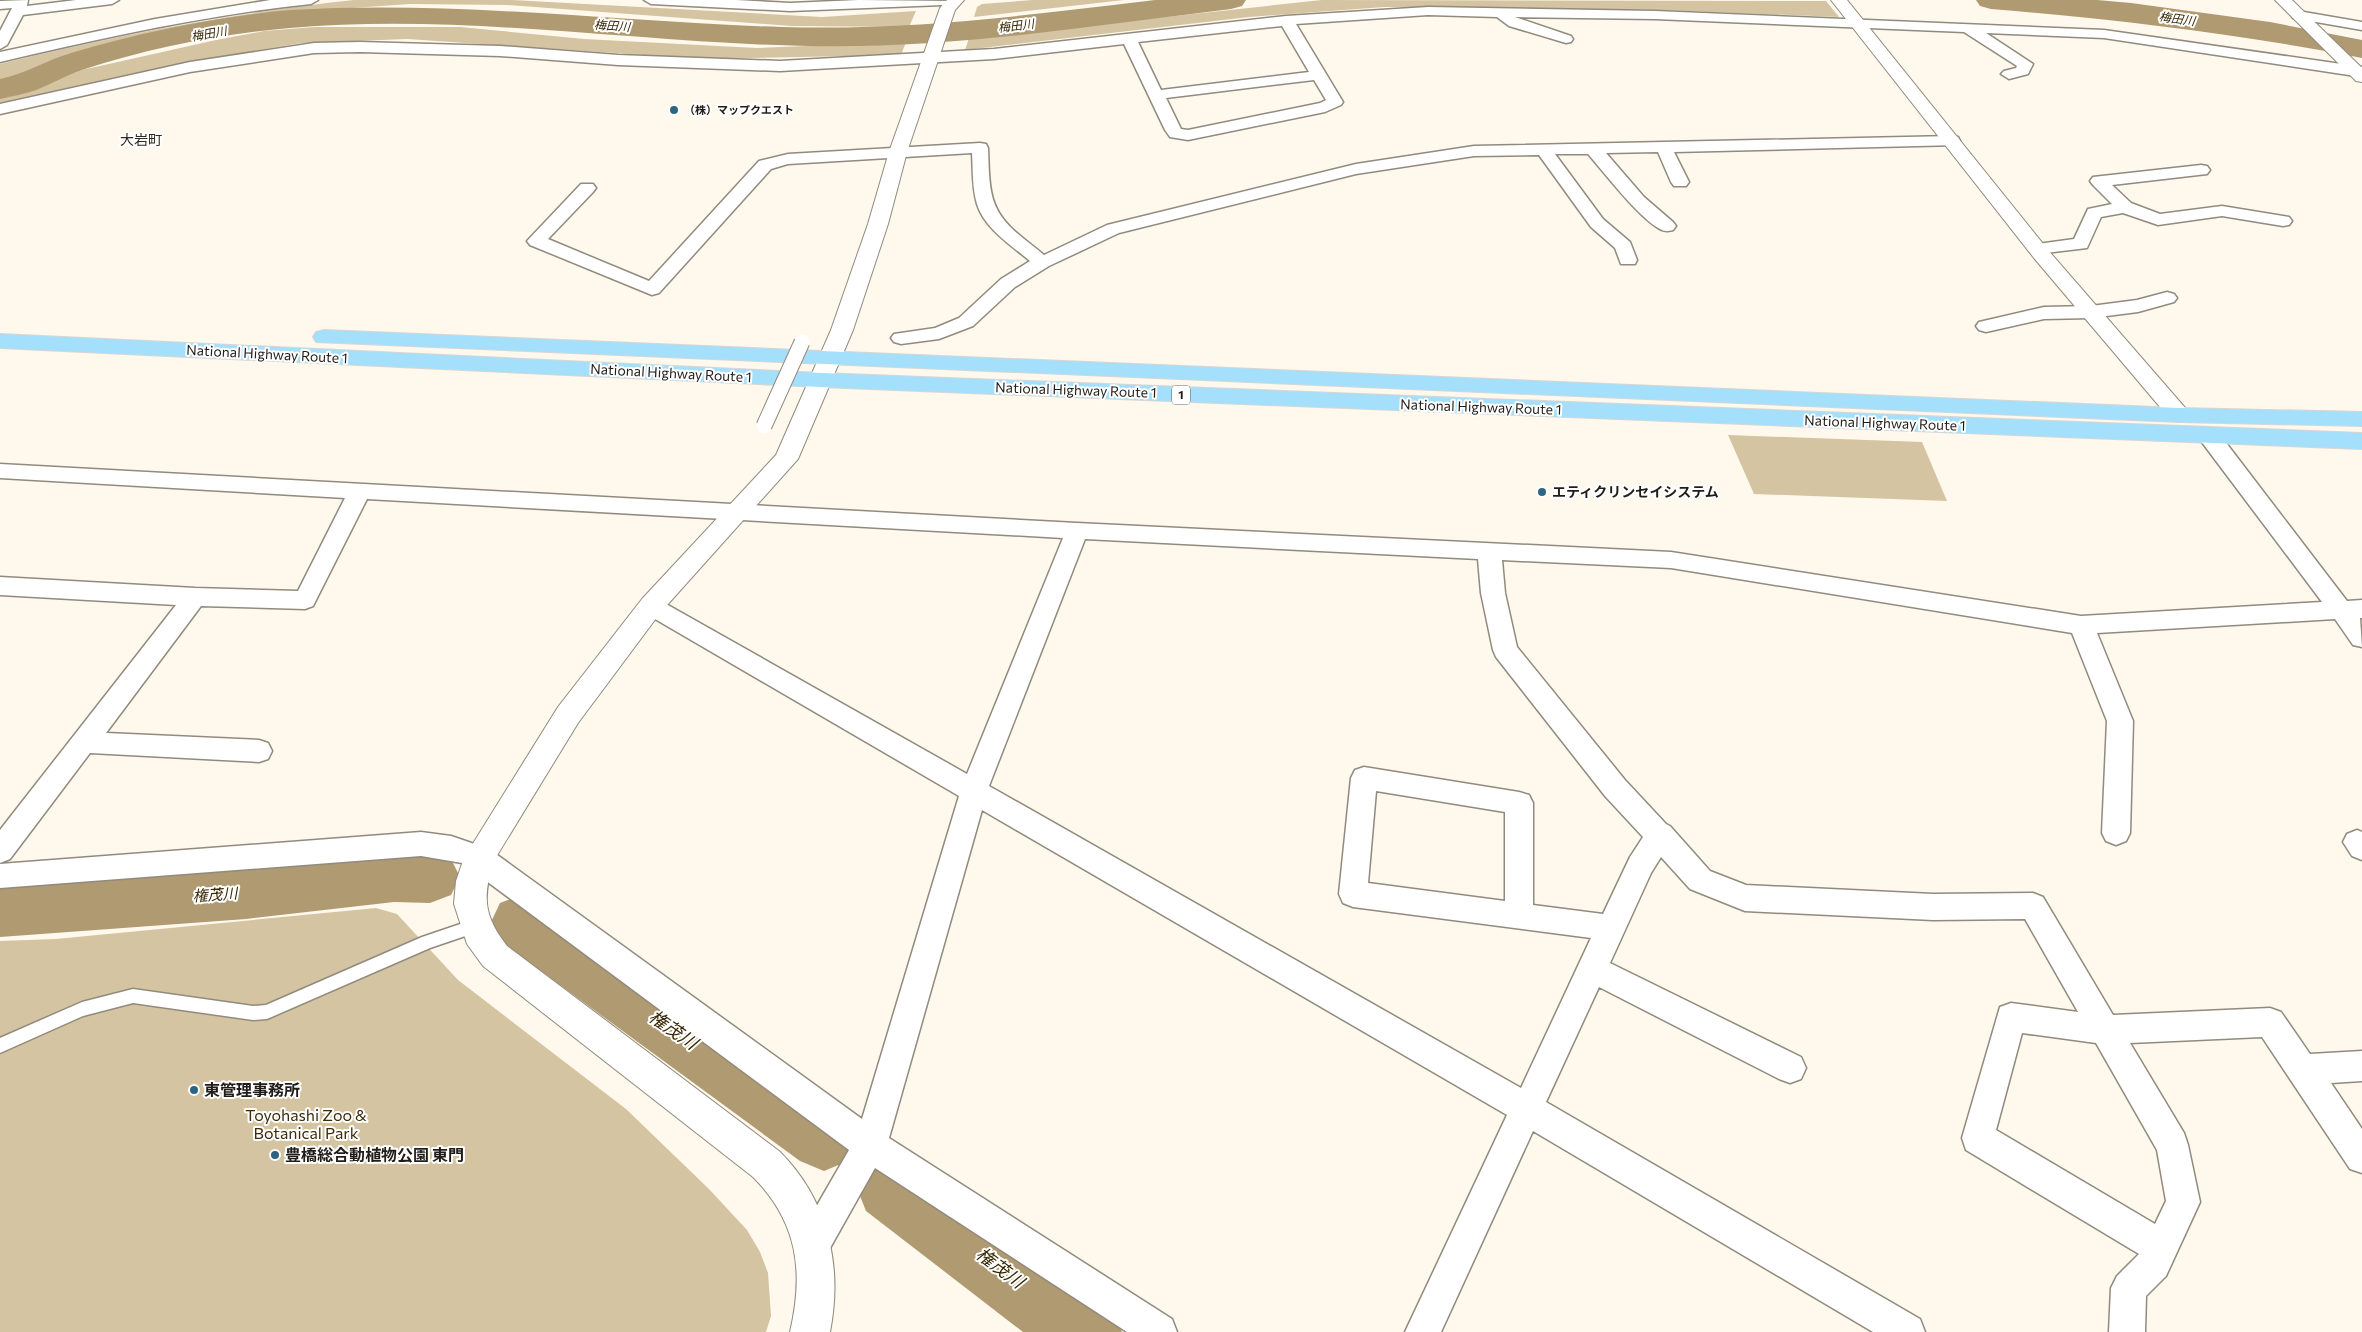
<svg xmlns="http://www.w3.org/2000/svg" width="2362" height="1332" font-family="Commissioner,'Noto Sans JP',sans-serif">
<rect width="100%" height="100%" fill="#fef8ed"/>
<!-- green -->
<g fill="#d5c4a1">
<path d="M354,0h158l310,17 94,-6 -7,16 -118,-1 -284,-21 -97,-1 -86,6 -150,21 -80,17 -37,11 -39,18 -18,4v-17c117,-29 234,-51 354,-64z"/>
<path d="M1033,0h91l-150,17 3,-10 5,-3z"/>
<path d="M1322,0l504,1 13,16 -175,-7 -280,-3 -135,10 -284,33 4,-12z"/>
<path d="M315,27h145l124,12 173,9 149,-6 -5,13 -197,4 -297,-20 -106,4 -76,13 -225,50v-12l64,-20 152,-34 48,-9z"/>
<path d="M1728,435l194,7 25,59 -193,-7z"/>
<path d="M376,908l21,6 61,66 168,129 83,80 38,41 13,22 8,21 3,43 -5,16h-766v-391l56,-2z"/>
</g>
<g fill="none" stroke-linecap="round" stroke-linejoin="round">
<!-- river -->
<g fill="#af9a71" fill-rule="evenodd">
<path d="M1155,0h91l-4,6 -11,3c-141,17 -281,40 -423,37 -172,-3 -345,-33 -518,-18 -70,6 -141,20 -208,42 -16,5 -30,14 -46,20 -11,4 -24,6 -36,9v-20c25,-5 47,-19 71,-26 71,-21 145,-36 219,-43 164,-10 328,12 492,17 127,4 247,-12 373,-27z"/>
<path d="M1976,0h121l34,3 139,19 92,18v18c-123,-24 -246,-39 -371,-49l-11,-3z"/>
<path d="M394,850l36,1 21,8 9,18 -9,18 -21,8 -36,-1 -148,17 -246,18v-54l246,-16z"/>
<path d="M522,895l22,8 304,210 10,24 -10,24 -24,10 -24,-10 -300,-220 -9,-19 9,-19z"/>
<path d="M891,1151l25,10 195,144 11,27h-99l-157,-121 -10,-25 10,-25z"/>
</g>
<defs>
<path id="service" d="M475,919l5,2 2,5 -2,5 -50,17 -163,71 -14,1 -120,-17 -50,13 -83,37v-15l82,-36 51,-13 120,17 13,-1 156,-68z"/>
<g id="minor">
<path d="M28,0l-1,6 49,-6h43l-7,4 -89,11 -16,30 -7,4v-18l12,-23 -12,1v-8z"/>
<path d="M270,0h48l-7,4c-105,11 -208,34 -311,58v-10l155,-33z"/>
<path d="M644,0h92l54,3 69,-3 91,1 -7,4 -153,6 -139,-7z"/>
<path d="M1428,7l227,4 449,19 258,37v10l-258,-39 -118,-5 47,31 -5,10 -19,5 -8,-5 3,-3 12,-3 1,-2 -53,-34 -309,-13 -140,-2 56,19 2,3 -2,3 -5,1 -57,-17 -12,-9 -69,-2 -132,9 47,78 -2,3 -16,7 -137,28 -18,-3 -5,-7 -41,-86 -130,15 -214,12 -162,-6 -118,-9 -140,-4 -46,1 -124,19 -190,42v-10l190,-42 124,-19 46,-1 140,4 118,9 162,6 214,-12 292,-33zM1282,26l27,46 -148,18 -23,-48zM1314,80l12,20 -6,3 -132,27 -7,-1 -15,-31z"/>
<path d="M2298,11l64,11v8l-69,-12 -2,-3 2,-3z"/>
<path d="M1952,136l6,1 2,4 -2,4 -284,7 15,30 -3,4h-12l-3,-4 -13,-30 -52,1 38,44 29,25 3,4 -3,4c-4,1 -7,2 -11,0 -21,-9 -58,-58 -74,-76h-33l48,65 27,23 7,18 -2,4h-14l-6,-16 -24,-21 -52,-72 -65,1 -118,18 -237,59 -70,33 -34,21 -42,39 -34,13 -38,5 -7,-2 -3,-4 3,-4 41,-6 24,-10 42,-39 29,-18c-18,-15 -46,-33 -53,-57 -5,-16 -4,-34 -5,-51l-184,11 -17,5 -112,124 -7,2 -122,-50 -3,-4 54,-57h12l3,4 -3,4 -45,47 101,42 110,-120 29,-7 192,-11 6,1 2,4c1,19 0,44 9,61 9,19 32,33 47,46l63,-30 249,-61 118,-18z"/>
<path d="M2201,165l6,1 3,4 -3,4 -95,11 19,18 29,11 62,-8 61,10 6,1 3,4 -3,4 -6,1 -61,-10 -64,9 -35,-12 -22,4 -14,31 -50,6 -6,-1 -3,-4 3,-4 43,-6 14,-30 24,-5 -19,-19 -3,-4 3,-4z"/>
<path d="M2167,292l7,2 3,4 -3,4 -36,10 -47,6 -47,1 -58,13 -7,-2 -3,-4 3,-4 65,-15 47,-1 46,-6z"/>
<path d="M2209,429l8,2 130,170 15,-1v18h-2l2,29 -9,-2 -18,-26 -238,14 36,88 -3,112 -4,8 -10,4 -10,-4 -4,-8 5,-112 -35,-88 -401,-65 -169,-8 3,33 12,54 108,133 41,44 4,2 40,45 36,14 187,9 100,-1 10,4 70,118 157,-7 11,4 29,42 52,-3v30l-31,2 31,46v44l-12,-4 -88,-132 -132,6 54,90 4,12 12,57 -34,74 -20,20 -1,36h-36l2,-44 6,-12 22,-22 -173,-104 -4,-12 38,-131 11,-4 67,9 -53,-93 -92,1 -188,-9 -55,-22 -29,-32 -10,16 -41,90 191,94 5,11 -5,11 -11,4 -11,-4 -180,-92 -53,115 374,217 5,13h-52l-340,-201 -92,201h-36l102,-217 -525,-305 -93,328 283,181 5,13h-50l-252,-164 -50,89 -12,5 -12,-5 -5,-12 5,-12 48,-83 -387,-287 -41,-7 -421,32v-24l421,-32 30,4 38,13 373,270 97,-323 -316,-184 -4,-6 4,-6 8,-3 8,3 308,174 96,-236 -696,-39 -54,107 -8,3 -104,-3 -95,127 153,7 9,3 4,8 -4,8 -9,3 -169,-9 -80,106 -10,4v-33l176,-225 -176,-10v-18l195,11 103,3 47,-93 -345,-20v-14l1077,59 594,29 410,64 241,-14 -121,-161 -3,-5 3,-5zM1085,539l393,20 3,34 12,57 3,7 109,139 38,41 -13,20 -27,57 -70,-9v-102l-4,-8 -10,-3 -155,-25 -9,3 -4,8 -12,116 4,9 10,4 238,31 -70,150 -532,-302zM1376,791l129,21v89l-137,-18zM2022,1033l74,10 61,107 9,51 -11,23 -159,-94z"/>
<path d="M2357,830l5,2v28l-10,-4 -9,-14 4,-8z"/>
</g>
<g id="tertiary">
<path d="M947,0h17l-9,10 -48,142 -19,72 -35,106 -55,129 -138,154 -82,110 -85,139c-10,36 -10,53 14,84l272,205c49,48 64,115 51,181h-40c14,-60 8,-110 -37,-155l-270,-211 -16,-22 -13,-40 2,-23 8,-23 94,-151 84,-108 134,-144 55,-125 37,-106 21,-72 51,-144z"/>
<path d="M1831,0h16l201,250 139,160 4,5 -4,5 -8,2 -8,-2 -137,-162z"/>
</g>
<path id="secondary" d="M2275,0h17l70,68v14l-6,-1z"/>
<g id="trunk">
<path d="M324,330l1855,78 183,4v14l-183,-4 -1863,-80 -3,-5 3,-5z"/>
<path d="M0,334l821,39 1541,60v16l-1541,-62 -821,-39z"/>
</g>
</defs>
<!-- service casing -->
<use href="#service" stroke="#918a7d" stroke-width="3"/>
<!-- minor casing -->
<use href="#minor" stroke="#918a7d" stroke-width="3"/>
<!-- tertiary casing -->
<use href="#tertiary" stroke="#918a7d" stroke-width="2"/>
<!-- secondary casing -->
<use href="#secondary" stroke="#918a7d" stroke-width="2"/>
<!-- trunk casing -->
<use href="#trunk" stroke="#d7d6d5" stroke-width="2"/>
<!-- service -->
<use href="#service" fill="#fff" fill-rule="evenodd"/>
<!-- minor -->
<use href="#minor" fill="#fff" fill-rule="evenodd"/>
<!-- tertiary -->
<use href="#tertiary" fill="#fff" fill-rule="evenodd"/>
<!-- secondary -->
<use href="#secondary" fill="#fff" fill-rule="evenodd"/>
<!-- trunk -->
<use href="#trunk" fill="#a4dffc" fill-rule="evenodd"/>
<defs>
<path id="pedestrian-bridge" d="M764,426l38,-84"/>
</defs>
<!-- pedestrian-bridge casing -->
<use href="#pedestrian-bridge" stroke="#918a7d" stroke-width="17" stroke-linecap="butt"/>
<!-- pedestrian-bridge -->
<use href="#pedestrian-bridge" stroke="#fff" stroke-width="15"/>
</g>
<!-- markers -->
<g fill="#2d657f" stroke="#fff" stroke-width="2">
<circle cx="674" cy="110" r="5"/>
<circle cx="1542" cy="492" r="5"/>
<circle cx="194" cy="1090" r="5"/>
<circle cx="275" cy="1155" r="5"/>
</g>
<g text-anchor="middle" stroke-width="4" stroke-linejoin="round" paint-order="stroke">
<!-- far-poi labels -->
<g font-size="11" font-weight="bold" fill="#201d18" stroke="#fff" text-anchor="start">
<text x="684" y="114">（株）マップクエスト</text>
</g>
<!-- far-water labels -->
<g font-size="12" font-style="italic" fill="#372804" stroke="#fff">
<text transform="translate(2177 19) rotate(8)" y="4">梅田川</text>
<text transform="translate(612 26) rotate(4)" y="4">梅田川</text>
<text transform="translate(1016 26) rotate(-7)" y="4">梅田川</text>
<text transform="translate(209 34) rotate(-10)" y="4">梅田川</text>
</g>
<!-- shield labels -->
<rect fill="#fff" stroke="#63615d" stroke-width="1" x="1172" y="385.5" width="18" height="19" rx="4"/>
<g font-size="12" font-weight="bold" fill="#201d18">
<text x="1181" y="399">1</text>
</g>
<!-- far-quarter labels -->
<g font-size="14" fill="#2f2a1f" stroke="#fff">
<text x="141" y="145">大岩町</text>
</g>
<!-- street labels -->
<g font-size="14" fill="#201d18" stroke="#fff">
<text transform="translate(267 354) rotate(3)" y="5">National Highway Route 1</text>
<text transform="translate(671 373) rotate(3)" y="5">National Highway Route 1</text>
<text transform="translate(1076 390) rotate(2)" y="5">National Highway Route 1</text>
<text transform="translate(1481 407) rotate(2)" y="5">National Highway Route 1</text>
<text transform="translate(1885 423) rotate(2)" y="5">National Highway Route 1</text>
</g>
<!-- poi labels -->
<g font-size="14" font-weight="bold" fill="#201d18" stroke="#fff" text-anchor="start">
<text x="1552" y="497">エティクリンセイシステム</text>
</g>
<!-- water labels -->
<g font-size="15" font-style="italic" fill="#372804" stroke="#fff">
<text transform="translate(215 895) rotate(-4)" y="5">権茂川</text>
</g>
<!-- near-poi labels -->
<g font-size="16" font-weight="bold" fill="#201d18" stroke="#fff" text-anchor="start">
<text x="204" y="1096">東管理事務所</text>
<text x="285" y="1161">豊橋総合動植物公園 東門</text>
</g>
<!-- near-park labels -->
<g font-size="16" fill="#3b2c08" stroke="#fff">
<text x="306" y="1121">Toyohashi Zoo &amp;<tspan x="306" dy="18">Botanical Park</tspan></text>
</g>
<!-- near-water labels -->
<g font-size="18" font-style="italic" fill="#372804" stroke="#fff">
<text transform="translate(673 1030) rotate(35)" y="6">権茂川</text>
<text transform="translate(1000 1268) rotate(37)" y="6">権茂川</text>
</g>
</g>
</svg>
